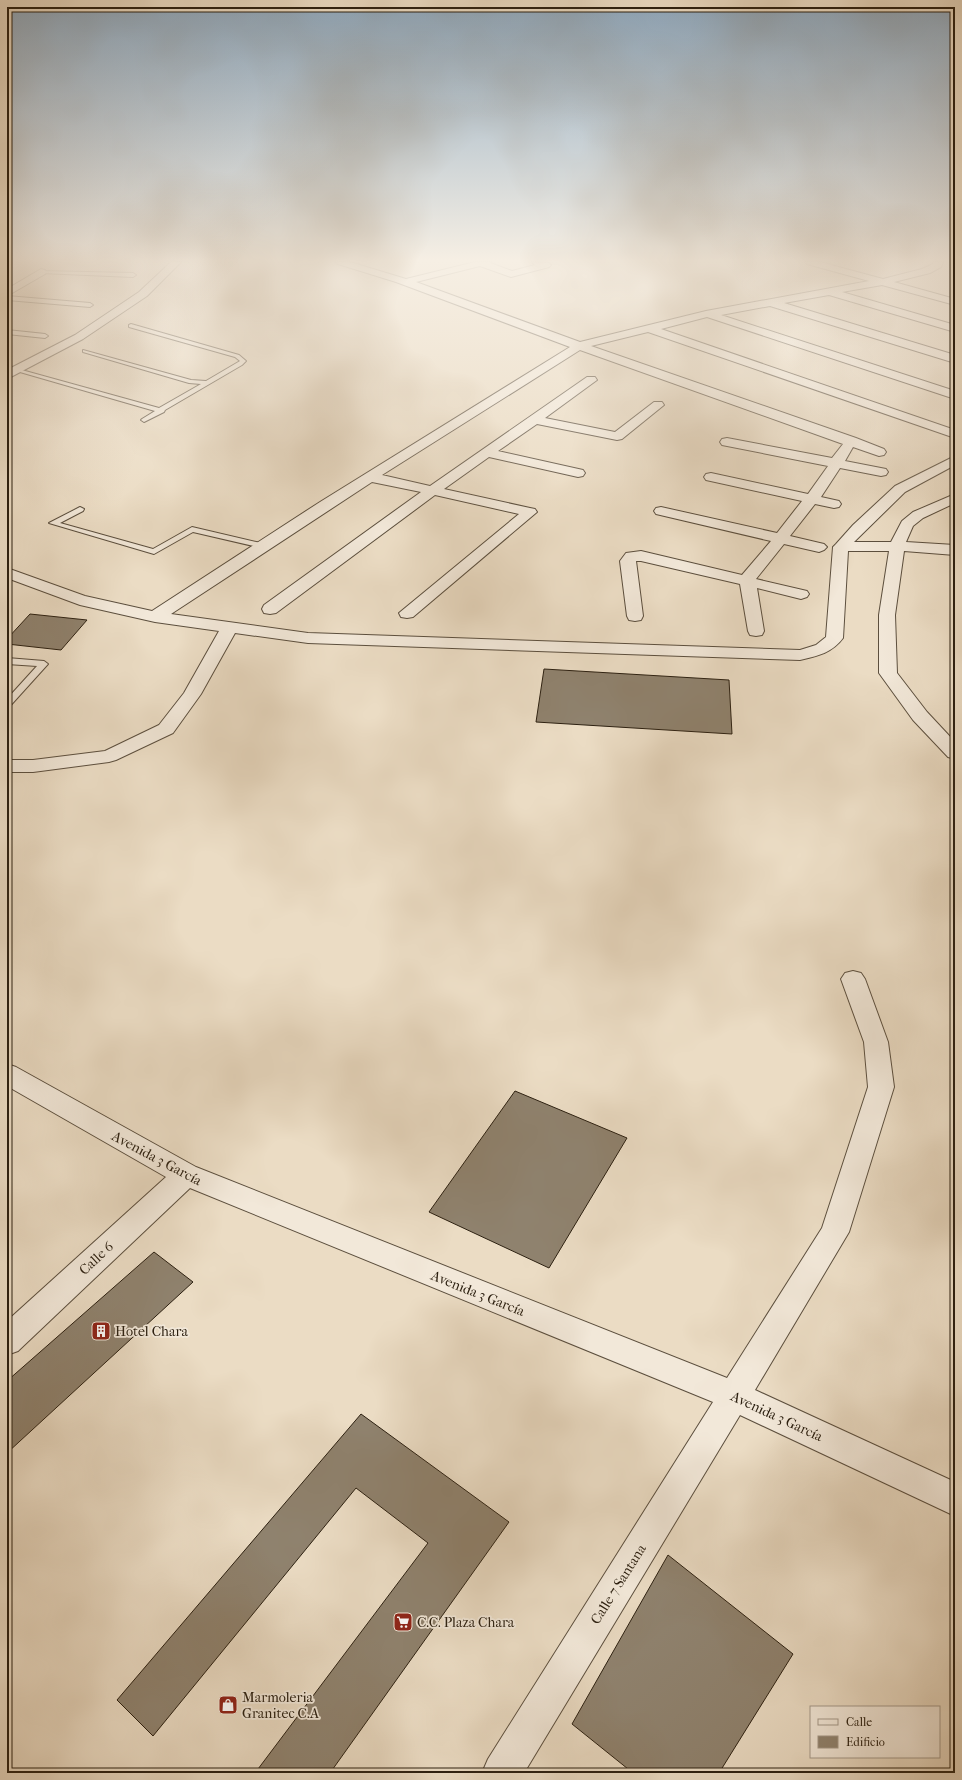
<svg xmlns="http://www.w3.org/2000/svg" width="962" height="1780" font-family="'IM FELL French Canon',serif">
<rect width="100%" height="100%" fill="#ebdcc4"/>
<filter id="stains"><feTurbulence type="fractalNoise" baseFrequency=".005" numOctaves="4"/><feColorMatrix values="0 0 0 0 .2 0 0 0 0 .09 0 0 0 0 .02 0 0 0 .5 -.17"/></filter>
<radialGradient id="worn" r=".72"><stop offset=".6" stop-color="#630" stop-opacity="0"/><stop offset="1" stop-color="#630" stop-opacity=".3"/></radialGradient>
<!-- building -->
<g fill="#8f826e" stroke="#2c2011">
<path d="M30,614l57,6 -26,30 -54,-6v-5z"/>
<path d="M544,669l185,11 3,54 -196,-12z"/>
<path d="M515,1091l112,47 -78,130 -120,-56z"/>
<path d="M154,1252l39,30 -186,171v-72z"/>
<path d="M361,1414l148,108 -179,251h-75l173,-230 -72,-55 -203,248 -36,-36z"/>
<path d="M668,1555l125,99 -74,119h-86l-61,-49z"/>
</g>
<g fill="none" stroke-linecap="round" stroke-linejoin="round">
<defs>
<g id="lane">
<path d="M39,271l94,2 3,2 -3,2 -92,-4z"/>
<path d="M7,296l83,7 3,2 -3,2 -83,-7z"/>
<path d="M131,324l108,31 7,6 -4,4 -77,45 -1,2 -20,10 -3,-2 1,-1 13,-8 -142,-41 5,-1 141,39 42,-24 -12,-1 -106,-31v-2l108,30 15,1 34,-20 -5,-4 -106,-30v-2z"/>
<path d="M7,330l38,4 3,2 -3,2 -38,-4z"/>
<path d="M80,507l4,2 -1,2 -23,12 93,26 39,-22 73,17 1,2 -4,2 -69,-16 -39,22 -105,-31z"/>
<path d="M7,658l37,3 4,3 -38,42 -3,1v-8l30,-33 -30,-2z"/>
</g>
<g id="street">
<path d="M171,262h10l-34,34 -64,43 -76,40v-9l68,-35 64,-43z"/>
<path d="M336,262h14l56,17 69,-17h16l-1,1 22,8 23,-6 -4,-3 18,1 2,2 -2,2 -38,10 -31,-11 -64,16 164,60 126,-31 163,-30 -62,-17 -2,-2h15l63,17 39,-10 11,-5v-2h10l-2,5 -11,6 -36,9 61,17v6l-73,-20 -40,7 113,33v7l-126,-37 -45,8 171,52v8l-185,-57 -49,9 234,76v8l-248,-82 -46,12 294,101v8l-307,-106 -57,14 265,92 28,11 2,3 -2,3 -5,1 -26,-9 -8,14 41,8 2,3 -2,3 -5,1 -41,-8 -19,29 18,4 2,3 -2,3 -5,1 -19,-4 -25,32 34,8 3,3 -3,3 -5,2 -35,-8 -28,35 51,12 2,3 -2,3 -6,2 -44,-11 7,43 -2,4 -6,1 -6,-1 -2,-4 -8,-47 -99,-23h-5l7,55 -2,4 -6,1 -6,-1 -2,-4 -7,-55 6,-8 15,-2 101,24 29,-34 -115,-27 -2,-3 2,-3 5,-1 116,26 25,-32 -96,-21 -2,-3 2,-3 5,-1 97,21 20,-28 -106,-21 -2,-3 2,-3 5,-1 105,20 11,-14 -263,-94 -198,125 48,11 157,-109h8l2,3 -52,38 70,14 39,-30h8l2,3 -42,34 -5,1 -80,-16 -39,27 85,19 2,3 -2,3 -5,1 -89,-20 -45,32 86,19 5,1 2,3 -124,105 -6,1 -6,-1 -2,-4 120,-99 -84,-19 -159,118 -6,1 -6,-1 -2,-4 2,-4 157,-113 -49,-10 -201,132 137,19 492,17 16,-5 10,-8 7,-90 3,-3 17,-19 42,-39 60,-30v9l-50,27 -51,50h37l11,-21 11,-9 42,-18v9l-32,15 -10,8 -7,16 49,3v10l-51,-4 -9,64 2,58 30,39 28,30v17l-7,-2 -35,-37 -34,-47v-58l10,-64h-41l-5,87c-11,15 -26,18 -43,22l-492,-17 -73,-10 -34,61 -28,39 -57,27 -7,2 -76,10h-26v-12h26l72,-9 54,-26 25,-32 35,-62 -64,-9 -75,-17 -73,-27v-10l78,28 67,15 168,-109 250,-155 -174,-65 -58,-18z"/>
<path d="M41,269l4,1 1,2 -1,2 -38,22v-7z"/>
<path d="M853,971l8,2 4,6 23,63 6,45 -45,145 -94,158 200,92v34l-215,-101 -216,358h-42l6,-14 225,-357 -523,-214 -172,163 -11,4v-34l159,-144 -159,-91v-22l9,3 180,100 531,211 95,-150 46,-141 -4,-45 -23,-63 4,-6z"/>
</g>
</defs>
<!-- lane casing -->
<use href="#lane" stroke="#5c4f3e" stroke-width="2"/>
<!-- street casing -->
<use href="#street" stroke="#5c4f3e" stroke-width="2"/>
<!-- lane -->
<use href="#lane" fill="#f2e8d9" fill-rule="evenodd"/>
<!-- street -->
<use href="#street" fill="#f2e8d9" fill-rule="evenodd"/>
</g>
<!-- sky -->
<linearGradient id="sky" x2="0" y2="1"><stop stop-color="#8faac1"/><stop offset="0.51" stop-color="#f6efe4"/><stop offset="1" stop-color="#f6efe4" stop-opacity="0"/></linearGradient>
<rect width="962" height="511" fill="url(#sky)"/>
<!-- icons -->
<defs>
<symbol id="building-square" viewBox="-11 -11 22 22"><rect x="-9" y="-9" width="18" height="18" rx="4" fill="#8f2418" stroke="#f2e8d9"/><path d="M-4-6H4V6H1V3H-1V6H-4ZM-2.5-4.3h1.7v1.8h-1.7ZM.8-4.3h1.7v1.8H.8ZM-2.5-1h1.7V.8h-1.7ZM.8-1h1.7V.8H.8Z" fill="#fff"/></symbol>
<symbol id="supermarket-square" viewBox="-11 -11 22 22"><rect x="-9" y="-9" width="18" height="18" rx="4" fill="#8f2418" stroke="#f2e8d9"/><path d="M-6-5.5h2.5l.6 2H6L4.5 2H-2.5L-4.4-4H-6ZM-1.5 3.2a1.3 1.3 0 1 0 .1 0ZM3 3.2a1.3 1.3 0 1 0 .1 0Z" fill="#fff"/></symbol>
<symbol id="shop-square" viewBox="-11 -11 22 22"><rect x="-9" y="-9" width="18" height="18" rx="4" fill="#8f2418" stroke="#f2e8d9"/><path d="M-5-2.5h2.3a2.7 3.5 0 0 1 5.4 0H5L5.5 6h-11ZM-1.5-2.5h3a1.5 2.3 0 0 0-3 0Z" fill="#fff"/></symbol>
</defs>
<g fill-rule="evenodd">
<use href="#building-square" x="90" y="1320" width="22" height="22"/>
<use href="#supermarket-square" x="392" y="1611" width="22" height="22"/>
<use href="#shop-square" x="217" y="1694" width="22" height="22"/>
</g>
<g text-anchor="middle" stroke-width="3.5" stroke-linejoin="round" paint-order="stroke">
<!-- near-street labels -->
<g font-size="14" fill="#2c2011" stroke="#f2e8d9">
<text transform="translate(157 1158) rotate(28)" y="5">Avenida 3 García</text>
<text transform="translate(96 1258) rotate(-43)" y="5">Calle 6</text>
<text transform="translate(478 1293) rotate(22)" y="5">Avenida 3 García</text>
<text transform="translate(777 1416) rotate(25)" y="5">Avenida 3 García</text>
<text transform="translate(618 1584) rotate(-58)" y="5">Calle 7 Santana</text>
</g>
<!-- near-poi labels -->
<g font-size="14" fill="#2c2011" stroke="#f2e8d9" text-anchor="start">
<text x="115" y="1336">Hotel Chara</text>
<text x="417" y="1627">C.C. Plaza Chara</text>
<text x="242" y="1702">Marmoleria<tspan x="242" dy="16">Granitec C.A</tspan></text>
</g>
</g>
<!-- margin -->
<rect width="962" height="1780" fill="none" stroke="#ebdcc4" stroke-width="24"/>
<rect x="8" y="8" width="946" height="1764" fill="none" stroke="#2c2011" stroke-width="2"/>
<rect x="12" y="12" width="938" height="1756" fill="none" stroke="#2c2011"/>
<!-- legend -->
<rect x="810" y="1706" width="130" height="52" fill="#f2e8d9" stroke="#a39889"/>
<rect x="818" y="1719" width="20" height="6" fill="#f2e8d9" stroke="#a39889"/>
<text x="846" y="1726" font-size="12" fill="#2c2011">Calle</text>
<rect x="818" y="1736" width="20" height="12" fill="#8f826e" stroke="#a39889"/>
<text x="846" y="1746" font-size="12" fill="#2c2011">Edificio</text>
<rect width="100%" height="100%" filter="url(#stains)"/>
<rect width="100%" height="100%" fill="url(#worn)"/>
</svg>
